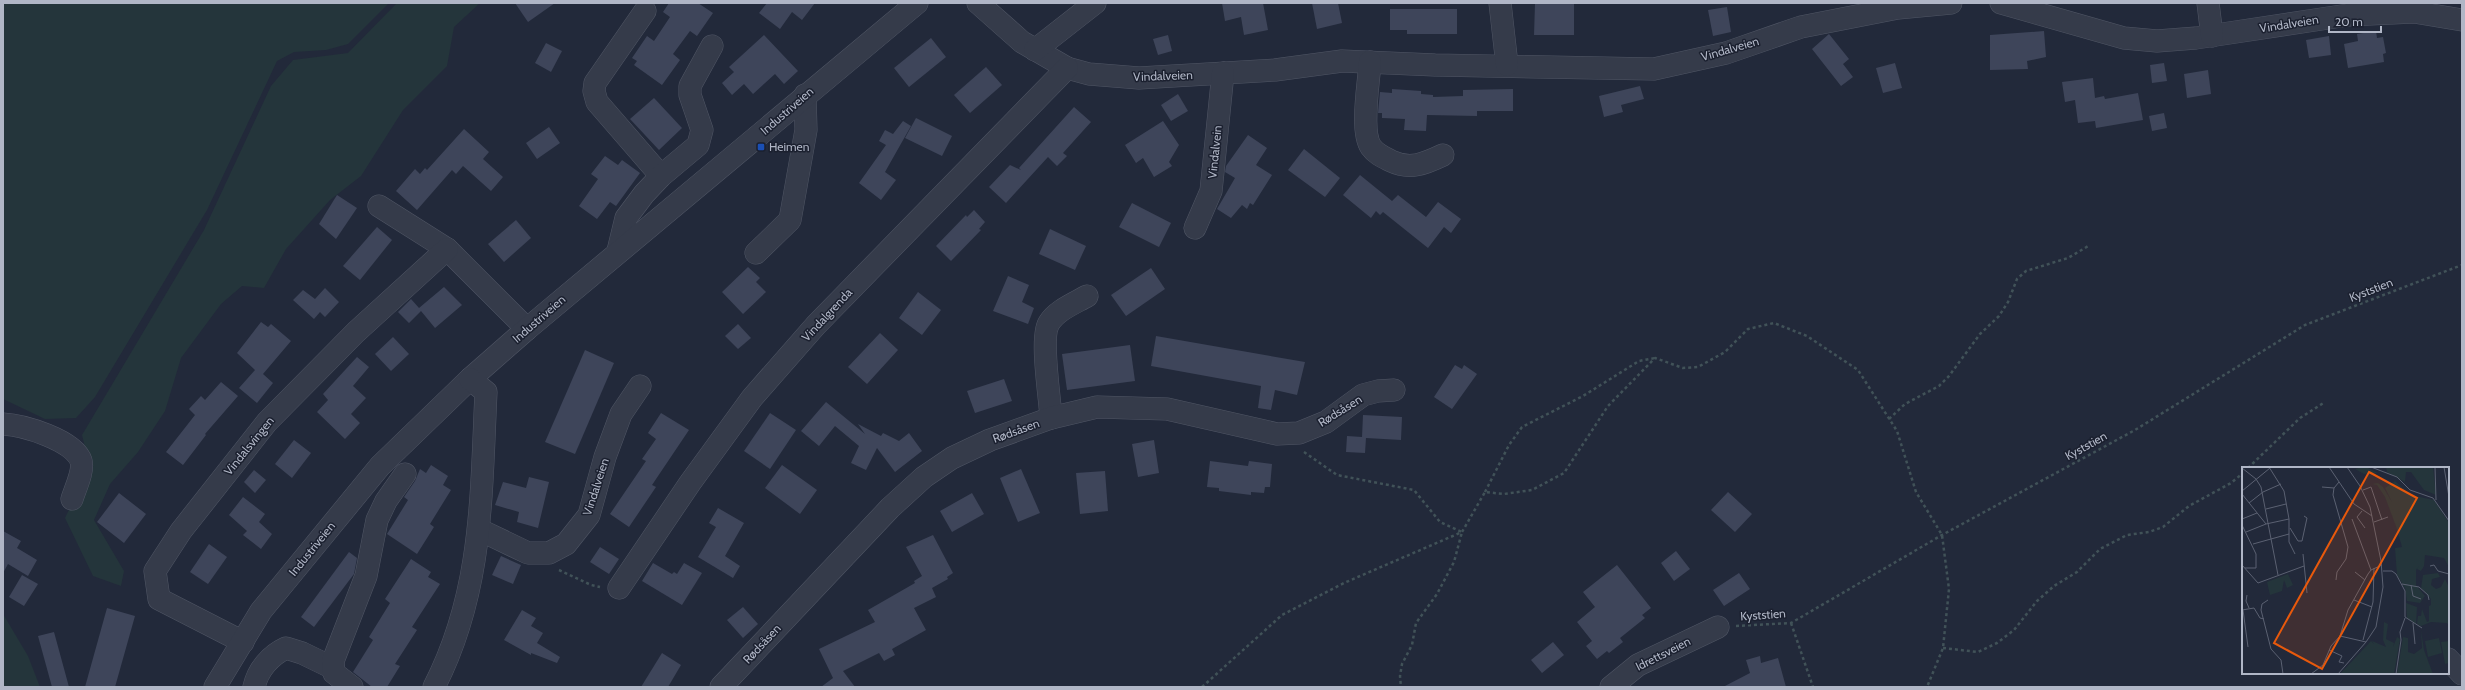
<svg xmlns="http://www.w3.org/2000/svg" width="2465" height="690" font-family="Cabin,sans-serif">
<rect width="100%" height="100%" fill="#22293a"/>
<!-- green -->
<g fill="#24353b">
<path d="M3,3h386l-41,41 -22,6 -32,2 -17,9 -70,149 -112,187 -19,21 -31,1 -42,-20z"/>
<path d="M397,3h83l-26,24 -7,39 -44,44 -42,66 -31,24 -44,49 -22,39 -22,-2 -21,18 -40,54 -16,53 -27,41 -28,32 -16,36 30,51 -3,15 -28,-10 -28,-58 25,-51 -8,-32 122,-205 67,-144 22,-26 55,-7z"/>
<path d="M3,614l25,42 12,31h-37z"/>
</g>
<!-- building -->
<g fill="#3e455a">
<path d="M515,3h40l-27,19z"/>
<path d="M669,3h29l15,10 -16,23 -7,-5 -17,23 7,6 -18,25 -28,-20 3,-4 -5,-3 15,-22 7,5 16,-24 -7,-5z"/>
<path d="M767,3h48l-13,17 -10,-8 -12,17 -21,-16z"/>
<path d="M1222,3h41l5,27 -24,5 -3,-18 -16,4z"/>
<path d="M1312,3h26l4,20 -25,6z"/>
<path d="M1535,3h39v32h-40z"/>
<path d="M1727,7l4,25 -18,4 -5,-26z"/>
<path d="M1390,9h67v25h-50v-4h-17z"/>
<path d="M2044,31l2,26 -19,4 1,8 -38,1v-35z"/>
<path d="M2376,31l1,7 6,-1 3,16 -3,1 1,8 -36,6 -4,-24 14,-3 -1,-7z"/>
<path d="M1829,34l20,25 -6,5 10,13 -12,9 -29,-37z"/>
<path d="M764,35l34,36 -14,13 -9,-10 -22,20 -9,-10 -12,11 -10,-12 12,-11 -5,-5z"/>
<path d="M1168,35l4,16 -14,4 -5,-16z"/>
<path d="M2329,36l2,19 -22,3 -3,-18z"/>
<path d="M931,38l15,19 -37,30 -15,-19z"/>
<path d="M546,43l16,8 -11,21 -16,-9z"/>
<path d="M1895,63l7,25 -19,5 -7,-25z"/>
<path d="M2164,63l3,18 -15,2 -2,-18z"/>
<path d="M986,67l16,18 -32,28 -16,-18z"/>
<path d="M2208,70l3,24 -24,4 -3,-24z"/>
<path d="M2093,78l2,20 9,-2 1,3 33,-6 5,27 -47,8 -1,-7 -17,2 -3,-23 -10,2 -3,-20z"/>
<path d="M1640,86l4,13 -23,6 2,7 -19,5 -5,-21z"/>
<path d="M1392,89l29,2v3l12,1v2l30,-1v-6l50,-1v22h-36v5l-50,-1 -1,16 -22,-1 1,-11 -23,-1v-5h-4l2,-21 12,1z"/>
<path d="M1178,94l10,17 -17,10 -10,-16z"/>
<path d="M654,98l28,30 -23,22 -29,-31z"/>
<path d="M1074,107l17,15 -28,31 4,3 -10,10 -9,-9 -42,46 -17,-16 21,-22 11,5 -2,-2z"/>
<path d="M2164,113l3,15 -15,3 -3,-15z"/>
<path d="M916,118l36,18 -10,20 -37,-18z"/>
<path d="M903,121l8,5 -26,46 11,8 -15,20 -22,-17 27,-38 -7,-4 6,-11 8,4z"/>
<path d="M1163,121l16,24 -10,17 3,4 -18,11 -11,-19 -7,5 -11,-18z"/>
<path d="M549,127l11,16 -23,16 -11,-16z"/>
<path d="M464,129l25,23 -6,7 20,18 -12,14 -28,-25 -7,8 -4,-4 -35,40 -21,-19 19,-22 5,5 5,-6 2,2z"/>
<path d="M1248,135l19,13 -11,17 16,10 -19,30 -3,-2 -3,6 -5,-4 -11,13 -14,-9 18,-31 -10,-6 1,-6z"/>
<path d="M1304,149l36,29 -15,19 -37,-27z"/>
<path d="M605,156l13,9 4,-5 18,13 -24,33 -6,-4 -13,17 -18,-13 19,-27 -7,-5z"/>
<path d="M1360,175l32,26 6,-6 28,22 12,-15 23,17 -10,14 -7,-6 -16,21 -45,-36 -3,3 -4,-4 -5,7 -28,-23z"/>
<path d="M337,195l20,13 -21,31 -17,-15z"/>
<path d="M1132,203l39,20 -12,24 -40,-20z"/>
<path d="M974,210l11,12 -6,7 2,1 -30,31 -15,-15 30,-31 1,2z"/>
<path d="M516,220l15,18 -27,24 -16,-18z"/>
<path d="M377,227l15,13 -32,40 -17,-14z"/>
<path d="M1050,229l36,17 -11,24 -36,-16z"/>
<path d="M748,267l12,11 -4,4 10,10 -23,22 -21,-22z"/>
<path d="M1151,268l14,21 -39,27 -15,-21z"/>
<path d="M1008,276l21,9 -7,17 12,6 -6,16 -35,-13z"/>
<path d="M444,287l18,18 -27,23 -14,-17 -12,12 -11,-11 13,-13 8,9z"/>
<path d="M325,288l14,14 -14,15 -5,-5 -6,7 -21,-19 10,-10 12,9z"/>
<path d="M918,292l23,18 -19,25 -23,-17z"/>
<path d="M261,322l7,5 3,-3 20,17 -28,33 10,9 -16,20 -18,-15 16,-18 -18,-17z"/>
<path d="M738,324l13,14 -13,11 -13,-13z"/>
<path d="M880,333l18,17 -31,34 -19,-17z"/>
<path d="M1156,336l149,26 -8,33 -22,-5 -4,20 -13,-2 3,-22 -110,-20z"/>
<path d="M393,337l16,17 -18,17 -16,-17z"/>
<path d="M1130,345l5,36 -68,9 -5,-36z"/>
<path d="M585,350l29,13 -39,91 -30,-12z"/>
<path d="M357,357l12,10 -16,19 13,12 -15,16 9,9 -15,16 -28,-27 11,-12 -5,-6z"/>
<path d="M1455,365l7,4 2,-4 13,9 -25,35 -18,-12z"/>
<path d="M1004,379l8,22 -37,12 -8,-22z"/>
<path d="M221,382l17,14 -33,38 1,1 -23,30 -17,-13 29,-37 -6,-6 12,-13 4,4z"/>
<path d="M826,402l39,32 -7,-10 23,12 2,-3 16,8 10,-8 13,18 -27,21 -18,-24 -11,22 -15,-7 8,-17 -24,-20 -16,20 -18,-15z"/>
<path d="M661,413l28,17 -37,55 4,2 -27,40 -19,-13 36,-53 -4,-2 14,-20 -8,-6z"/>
<path d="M770,413l26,17 -26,39 -26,-18z"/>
<path d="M1363,415l39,2 -1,23 -35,-2 -1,15 -19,-1 1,-16 15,1z"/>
<path d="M294,440l17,13 -19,25 -17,-14z"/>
<path d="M1154,440l5,33 -21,4 -6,-33z"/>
<path d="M1210,461l38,5 1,-5 23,3 -2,23h-5l-1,6 -13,-1v3l-32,-4v-3l-12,-1z"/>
<path d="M431,465l17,11 -5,9 8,5 -21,34 4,3 -17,27 -30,-20 21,-34 -4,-3 11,-16 5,-12 6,4z"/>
<path d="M782,465l35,25 -17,24 -35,-26z"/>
<path d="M1021,469l19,44 -22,9 -18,-44z"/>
<path d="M254,470l12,10 -11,13 -11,-11z"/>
<path d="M1105,471l3,40 -28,3 -4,-41z"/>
<path d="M529,477l20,5 -11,46 -21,-6 2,-10 -24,-7 8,-23 23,6z"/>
<path d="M1728,492l24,22 -17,18 -24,-22z"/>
<path d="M119,493l27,21 -22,29 -27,-21z"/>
<path d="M972,493l12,21 -32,18 -12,-21z"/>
<path d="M243,497l22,17 -6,8 13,12 -11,15 -18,-14 4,-4 -18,-16z"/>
<path d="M718,508l26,15 -19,33 15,10 -7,12 -35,-21 18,-30 -7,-4z"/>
<path d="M3,531l18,10 -4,7 20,12 -9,16 -20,-12 -5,9z"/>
<path d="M933,535l20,38 -6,4 1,2 -16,9 4,9 -22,11 12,22 -34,19 3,6 -11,6 -5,-8 -36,18 12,16h-34l12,-9 -14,-29 56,-27 -7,-12 47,-27 -1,-2 8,-5 -16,-29z"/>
<path d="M209,544l18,13 -19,27 -18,-12z"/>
<path d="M600,547l19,12 -10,15 -19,-12z"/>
<path d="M1676,551l14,18 -16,12 -13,-18z"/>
<path d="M349,552l8,6 -3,16 -40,53 -13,-10z"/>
<path d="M501,556l20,9 -8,19 -21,-9z"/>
<path d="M411,559l20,13 -3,5 12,7 -28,43 5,3 -22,34 5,2 -13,21h-15l-19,-15 20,-32 -4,-3 21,-34 -5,-4z"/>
<path d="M653,563l19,11 2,-2 3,2 7,-11 18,10 -20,32 -40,-24z"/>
<path d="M1617,565l34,43 -9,7 3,3 -25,20 3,4 -14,11 -2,-2 -10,8 -11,-13 6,-5 -15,-19 18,-15 -12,-15z"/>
<path d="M1739,573l11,16 -26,17 -11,-16z"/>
<path d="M22,575l16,9 -14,22 -15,-9z"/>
<path d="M743,607l15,17 -15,14 -16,-18z"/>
<path d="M107,608l28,8 -20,71h-30z"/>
<path d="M522,610l14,8 -5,8 12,7 -6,10 23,14 -3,6 -26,-10v2l-27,-15z"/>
<path d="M54,632l15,55h-17l-14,-51z"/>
<path d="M1553,642l11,13 -22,18 -11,-13z"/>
<path d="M662,653l19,12 -13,22h-27z"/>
<path d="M1760,656l1,7 17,-5 8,29h-63l27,-14 -4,-13z"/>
</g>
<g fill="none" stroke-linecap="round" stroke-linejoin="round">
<defs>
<g id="minor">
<path d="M978,3l44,39 45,26 22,6 50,4 136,-8 67,-9 93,4 219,4 72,-16 75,-26 97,-19 53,-5"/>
<path d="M1500,3l7,62"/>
<path d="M2001,3l123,35 33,3 39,-3 152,-23 66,-3 48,8"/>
<path d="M2208,3l4,33"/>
<path d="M645,11l-50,72 -1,8 3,11 64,74"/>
<path d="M1035,50l60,-47"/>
<path d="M1370,62c-1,20 -10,69 1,85 5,7 12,10 20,14 19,9 33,3 52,-6"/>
<path d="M379,206l68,43 80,80"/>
<path d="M1195,228l16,-37 12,-118"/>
<path d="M618,251l8,-33 18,-24 17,-18 37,-31 4,-15 -12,-35v-9l22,-40"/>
<path d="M756,253l34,-33 16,-90 -1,-35"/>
<path d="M1051,418c-1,-20 -11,-81 -2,-95 8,-13 26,-20 38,-27"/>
<path d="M3,424c20,1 71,16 78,37 3,10 -6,28 -9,38"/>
<path d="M480,530l48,23h21l17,-9 23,-29 16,-58 16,-43 19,-28"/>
<path d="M619,588l71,-105 62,-85 64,-73 251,-257"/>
<path d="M243,642l-84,-43 -4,-28 26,-40 86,-109 89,-90 91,-83"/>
<path d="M2448,659l14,15"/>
<path d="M215,687l46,-76 119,-145 90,-87 57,-50 390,-326"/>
<path d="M254,687c4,-18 17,-32 32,-39l16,5 31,15"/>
<path d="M352,687l-18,-14 -1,-12 33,-85 11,-56 9,-19 19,-27"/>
<path d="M434,687c49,-95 47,-191 52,-295l-16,-13"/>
<path d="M721,687l169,-179 34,-31 28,-19 38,-18 61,-22 46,-11 70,2 110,25 22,-1 27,-11 37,-27 15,-4 16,-1"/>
<path d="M1611,687l27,-22 80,-38"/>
</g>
</defs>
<!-- minor casing -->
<use href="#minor" stroke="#505665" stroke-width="23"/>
<!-- path -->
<g stroke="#415258" stroke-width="2.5" stroke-dasharray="3 3" stroke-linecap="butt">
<path d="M1889,419l16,-15 34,-18 10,-10 31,-42 19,-18 9,-14 9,-23 9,-8 42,-13 22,-13"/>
<path d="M1304,452l33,23 77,15 26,32 22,10 -8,30 -17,32 -21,29 -4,22 -10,19 -2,12 1,11"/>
<path d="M2248,468l52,-50 25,-16"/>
<path d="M1485,492l24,-47 13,-18 61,-31 56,-35 16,-3"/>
<path d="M559,570l32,15 9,2"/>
<path d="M1791,623l22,64"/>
<path d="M1736,626l55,-3 151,-88 193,-105 170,-105 157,-60"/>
<path d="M1943,648l35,4 19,-9 17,-13 23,-29 17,-15 23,-14 23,-23 27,-14 22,-3 14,-5 26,-21 42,-23 12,-10"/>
<path d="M1202,687l80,-72 62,-32 118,-51 23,-40 19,2 28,-4 32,-17 44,-67 47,-48 28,10 15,-1 27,-15 23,-23 26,-6 33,13 51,34 39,61 19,61 26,43 7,54 -6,59 -16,39"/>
</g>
<!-- minor -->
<use href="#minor" stroke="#353b4a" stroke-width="22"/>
</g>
<!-- markers -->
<rect fill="#1a4fb4" stroke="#1b202f" stroke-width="1.5" x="757" y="143" width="8" height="8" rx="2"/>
<g text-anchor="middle" stroke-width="3" stroke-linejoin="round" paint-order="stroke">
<!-- street labels -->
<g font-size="12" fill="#b0b6c6" stroke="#1b202f">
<text transform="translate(2289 24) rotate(-9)" y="4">Vindalveien</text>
<text transform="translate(1730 49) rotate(-16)" y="4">Vindalveien</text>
<text transform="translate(1163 76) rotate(-2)" y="4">Vindalveien</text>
<text transform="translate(787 111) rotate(-41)" y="4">Industriveien</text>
<text transform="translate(1215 152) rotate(-84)" y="4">Vindalvein</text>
<text transform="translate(2371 290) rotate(-21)" y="4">Kyststien</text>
<text transform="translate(827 315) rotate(-47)" y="4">Vindalgrenda</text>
<text transform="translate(539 319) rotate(-41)" y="4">Industriveien</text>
<text transform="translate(1340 411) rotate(-32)" y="4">Rødsåsen</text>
<text transform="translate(1016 431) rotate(-20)" y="4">Rødsåsen</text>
<text transform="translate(249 446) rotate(-51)" y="4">Vindalsvingen</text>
<text transform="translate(2086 446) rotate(-29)" y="4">Kyststien</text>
<text transform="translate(596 487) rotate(-72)" y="4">Vindalveien</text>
<text transform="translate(312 549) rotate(-51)" y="4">Industriveien</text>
<text transform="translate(1763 615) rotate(-4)" y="4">Kyststien</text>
<text transform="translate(762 644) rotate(-47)" y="4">Rødsåsen</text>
<text transform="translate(1663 654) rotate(-27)" y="4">Idrettsveien</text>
</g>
<!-- poi labels -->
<g font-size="12" fill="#b0b6c6" stroke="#1b202f" text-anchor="start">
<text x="769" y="151">Heimen</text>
</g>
</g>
<!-- overview -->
<g transform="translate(2242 467)">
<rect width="207" height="207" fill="#22293a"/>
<path d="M121,0l5,1 10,5 -14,1 -9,-5zM144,0h47l3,28 -12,-5 -13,-18h-5l-1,10 -18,-10zM153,14l15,14 24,5 15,23v44l-5,-9 -19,-3 -1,11 -3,5 -4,-2 2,-3 -3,4v15l9,11 -5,7 -13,-2 -2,-13 -8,-13 -2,-27 7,-1 -5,-18 -12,-32 -8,-12 -5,-1 6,-1 5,4 9,15 -7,-14zM196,106l2,4 -8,2 -1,6 5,4 5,-2 4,-8 4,8v39l-2,-3 -16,-1 -10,4 -4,-2 1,-8h3l1,-7 5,13 2,-1v-15l2,-1v-6l-10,-11 2,-13zM46,107l5,11 -6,3 -3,-8 -2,11 -12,4 -3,-13zM164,136l11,4 -1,17 -9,-6zM142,155l4,2 -2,15 8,4 -1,4 4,-10 3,2 -6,35h-54l31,-33 3,3 -2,-3 14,6 -3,-7zM179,163l3,20 9,24h-36l6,-37 5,1v14l6,2 8,-6zM197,171l3,15 -14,4 -3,-16zM207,174v22l-4,1 -4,-22z" fill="#24353b"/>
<path fill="none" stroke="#5b6172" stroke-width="1" d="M27,0l15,24 5,28v23l6,12M87,0l25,37 18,12M129,0l26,10 13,13 23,8 16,23M193,0l1,33M202,0l5,30M0,1l14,11 5,8 17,88M80,20l12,1M121,23l8,-3 11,33M0,24l28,-23M0,27l24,30M7,36l14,-11 18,-8M24,42l20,-5M120,44l-5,6 8,11M0,52l15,-6M110,52l19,51M132,55l14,-5M0,58l14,29v14h-11M48,61l8,13h4l5,-23 -3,-2M4,65l20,-8 23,-5M11,77l36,-10M61,87l4,39M0,98l16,18 46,-17M188,99l4,-1 4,6 11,3M141,104h9l4,3 9,17v26l17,11M113,105l10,8M94,113l1,-8 9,-13 2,-12 -15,-52 1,-7 5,-6M160,117l17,3 9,8 1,5M169,118l2,11 8,3M5,128l-1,6 3,7M26,133l-6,4 -1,6 10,39 10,11 2,14M112,133l18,7M0,143l12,-2 6,10 4,1M1,143l5,37M171,156l2,21M98,169l26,6M121,173l10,-38 1,-34M87,183l13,6 -3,6 5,1M69,207l12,-9 8,-19 9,-10 8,-26 20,-36 3,-4 11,-5M96,207l28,-32 10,-15 7,-40 -2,-26 -11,-54 -10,-21 -13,-19M154,207l5,-34 -1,-8 5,-14"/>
<path fill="#e8590c" fill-opacity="0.15" stroke="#e8590c" stroke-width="2" d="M127,5l48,26 -95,171 -48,-26z"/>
<rect width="207" height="207" fill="none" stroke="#b0b6c6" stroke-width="2"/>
</g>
<!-- border -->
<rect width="2465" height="690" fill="none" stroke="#b0b6c6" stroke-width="8"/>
<!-- scale -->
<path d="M2329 26v6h52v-6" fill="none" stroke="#b0b6c6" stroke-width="2"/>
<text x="2335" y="26" font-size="12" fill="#b0b6c6" stroke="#1b202f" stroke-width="3" paint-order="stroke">20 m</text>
</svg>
